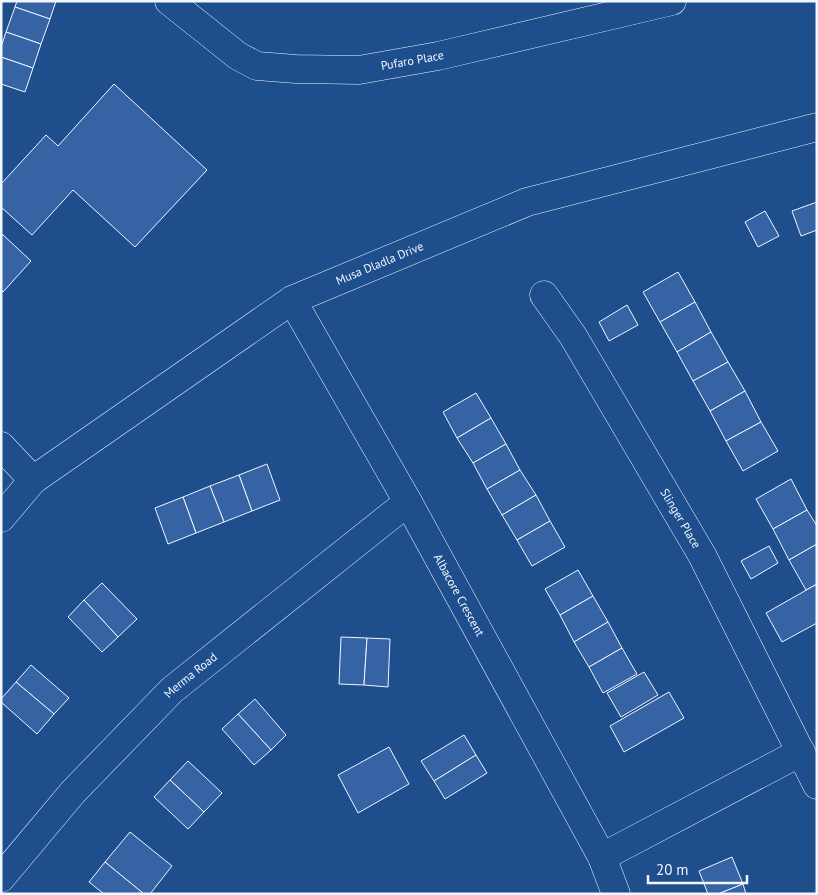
<svg xmlns="http://www.w3.org/2000/svg" width="818" height="895" font-family="'PT Sans',sans-serif">
<rect width="100%" height="100%" fill="#1f4e8c"/>
<!-- building -->
<g fill="#3563a3" stroke="#f2f6ff">
<path d="M17,1h39l-6,18 -35,-12z"/>
<path d="M15,7l35,12 -9,25 -35,-12z"/>
<path d="M6,32l35,12 -8,24 -32,-11v-10z"/>
<path d="M1,57l32,11 -8,24 -24,-8z"/>
<path d="M114,84l93,86 -72,77 -62,-57 -41,45 -31,-28v-23l45,-49 12,11z"/>
<path d="M817,202v28l-16,6 -9,-25z"/>
<path d="M765,211l14,25 -21,11 -13,-25z"/>
<path d="M1,233l30,28 -28,31 -2,-2z"/>
<path d="M678,272l17,30 -35,20 -17,-30z"/>
<path d="M695,302l16,30 -34,20 -17,-30z"/>
<path d="M627,305l11,20 -29,16 -10,-19z"/>
<path d="M711,332l17,30 -35,19 -16,-29z"/>
<path d="M728,362l17,29 -35,20 -17,-30z"/>
<path d="M745,391l16,31 -35,19 -16,-30z"/>
<path d="M476,393l15,25 -34,20 -14,-26z"/>
<path d="M491,418l15,26 -33,19 -16,-25z"/>
<path d="M761,422l17,29 -35,20 -17,-30z"/>
<path d="M506,444l14,26 -33,19 -14,-26z"/>
<path d="M267,464l13,36 -28,11 -13,-36z"/>
<path d="M520,470l16,25 -34,20 -15,-26z"/>
<path d="M239,475l13,36 -28,11 -14,-36z"/>
<path d="M791,479l16,31 -34,19 -17,-30z"/>
<path d="M210,486l14,36 -28,11 -13,-36z"/>
<path d="M536,495l14,26 -33,19 -15,-25z"/>
<path d="M183,497l13,36 -28,11 -13,-36z"/>
<path d="M807,510l10,16v18l-28,16 -16,-31z"/>
<path d="M550,521l15,26 -33,19 -15,-26z"/>
<path d="M817,544v40l-11,6 -17,-30z"/>
<path d="M769,546l9,17 -27,16 -10,-18z"/>
<path d="M578,570l15,26 -33,19 -15,-26z"/>
<path d="M102,583l35,36 -19,18 -34,-37z"/>
<path d="M817,584v39l-35,19 -16,-29z"/>
<path d="M593,596l15,26 -34,20 -14,-27z"/>
<path d="M84,600l34,37 -16,15 -34,-35z"/>
<path d="M608,622l14,26 -33,19 -15,-25z"/>
<path d="M341,637l26,1 -3,47 -25,-1z"/>
<path d="M367,638l23,1 -2,48 -24,-2z"/>
<path d="M622,648l15,26 -34,19 -14,-26z"/>
<path d="M31,665l38,33 -15,16 -38,-32z"/>
<path d="M644,672l14,23 -37,22 -14,-24z"/>
<path d="M16,682l38,32 -17,20 -36,-32v-3z"/>
<path d="M669,692l15,26 -60,34 -14,-26z"/>
<path d="M255,699l31,36 -15,15 -33,-36z"/>
<path d="M238,714l33,36 -17,15 -32,-36z"/>
<path d="M464,735l12,20 -42,26 -13,-20z"/>
<path d="M389,747l20,37 -51,29 -20,-38z"/>
<path d="M476,755l11,18 -42,26 -11,-18z"/>
<path d="M188,761l34,32 -18,19 -34,-32z"/>
<path d="M170,780l34,32 -16,17 -34,-32z"/>
<path d="M130,832l42,34 -22,28h-6l-39,-32z"/>
<path d="M732,857l11,27 -25,10h-10l-9,-23z"/>
<path d="M105,862l39,32h-40l-15,-12z"/>
<path d="M743,884l3,10h-28z"/>
</g>
<g fill="none" stroke-linecap="round" stroke-linejoin="round">
<defs>
<g id="minor">
<path id="s1" d="M169,1l69,55 19,10 39,3 63,1 79,-14 234,-55"/>
<path id="s2" d="M544,295l29,41 129,219 115,230"/>
<path id="s3" d="M292,300l116,202 194,355 14,37"/>
<path d="M1,446l32,34"/>
<path d="M602,857l199,-105"/>
<path id="s4" d="M1,878l72,-86 99,-102 236,-188"/>
</g>
<g id="tertiary">
<path id="s5" d="M1,518l32,-38 259,-180 235,-98 290,-75"/>
</g>
</defs>
<!-- minor casing -->
<use href="#minor" stroke="#f2f6ff" stroke-width="29"/>
<!-- tertiary casing -->
<use href="#tertiary" stroke="#f2f6ff" stroke-width="29"/>
<!-- minor -->
<use href="#minor" stroke="#1f4e8c" stroke-width="28"/>
<!-- tertiary -->
<use href="#tertiary" stroke="#1f4e8c" stroke-width="28"/>
</g>
<g text-anchor="middle" stroke-width="4" stroke-linejoin="round" paint-order="stroke">
<!-- street labels -->
<g font-size="12" fill="#f2f6ff" stroke="#1f4e8c">
<text dy="4" stroke="none"><textPath href="#s1" startOffset="266">Pufaro Place</textPath></text>
<text dy="4" stroke="none"><textPath href="#s5" startOffset="460">Musa Dladla Drive</textPath></text>
<text dy="4" stroke="none"><textPath href="#s2" startOffset="262">Slinger Place</textPath></text>
<text dy="4" stroke="none"><textPath href="#s3" startOffset="339">Albacore Crescent</textPath></text>
<text dy="4" stroke="none"><textPath href="#s4" startOffset="278">Merma Road</textPath></text>
</g>
</g>
<!-- border -->
<rect width="818" height="895" fill="none" stroke="#f2f6ff" stroke-width="5"/>
<!-- scale -->
<path d="M648 875v8h99v-8" fill="none" stroke="#f2f6ff" stroke-width="2.5"/>
<text x="656" y="875" font-size="15" fill="#f2f6ff" stroke="#1f4e8c" stroke-width="4" paint-order="stroke">20 m</text>
</svg>
